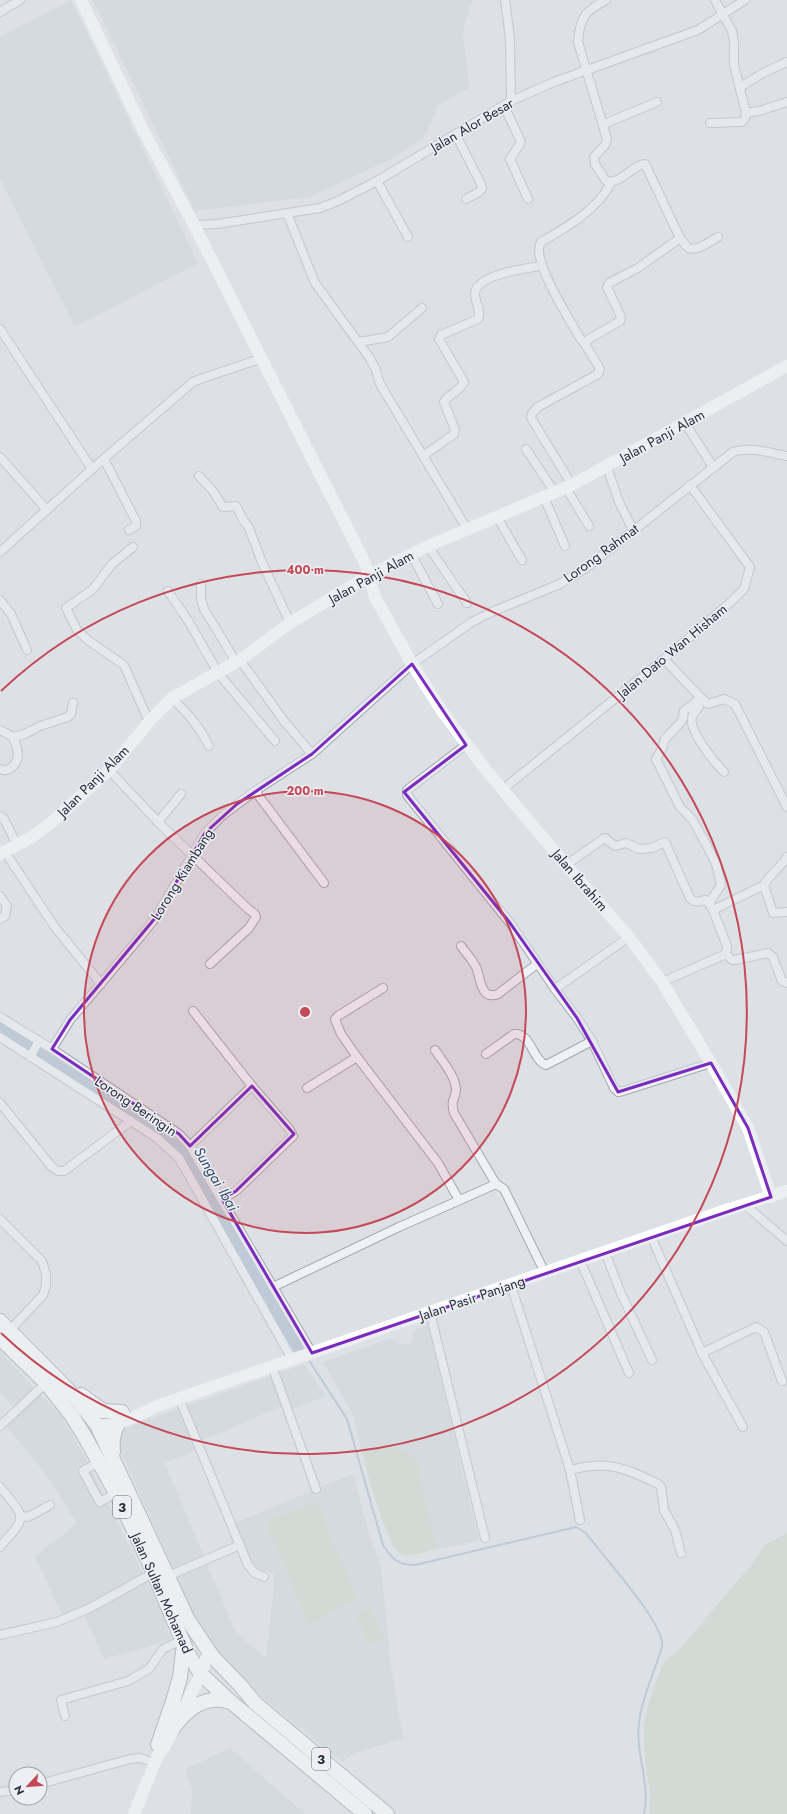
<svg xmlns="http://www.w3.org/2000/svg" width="787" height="1814" font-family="Jost,sans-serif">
<rect width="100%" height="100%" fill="#dde1e6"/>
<!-- built -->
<g fill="#ccd0d8">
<path d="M71,0l127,263 -123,64 -75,-148v-142z"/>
<path d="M93,0h379l-9,32 6,56 -30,16 -15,34 -35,22 -79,37 -115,14z"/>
<path d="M428,1325l51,216 -72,14 -6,-1 -9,-9 -21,-58 -18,-72 -30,-53 68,-24 10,7 11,-3 3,-13z"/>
<path d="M0,1352l62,65 26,46 75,150 8,27 -67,19 -20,-44 -19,7 -30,-66 42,-32 -22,-36 -15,-21 -39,-47 13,-13 -14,-14z"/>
<path d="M304,1364l22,32 -33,13 -3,-6 -89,38 3,6 -39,16 71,170 30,25 8,-72 -1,-13 -20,-6 -18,-44 118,-49 17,63 11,30 9,93 13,79 -49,14 -12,9 -107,-87 -29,-34 -88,-195 3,-15 9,-5z"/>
<path d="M230,1748l43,38 32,28h-114l1,-25 -7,-20z"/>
</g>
<!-- green -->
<g fill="#c3d0bf">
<path d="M393,1444l23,15 20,90c-9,2 -25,8 -34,5 -15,-5 -35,-85 -40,-102z"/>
<path d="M316,1501l41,97 -48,27 -43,-103z"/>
<path d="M787,1533v281h-138l1,-19 -6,-45v-26l4,-19 15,-41 20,-19 68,-80 15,-21z"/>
<path d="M370,1608l14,28 -14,8 -15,-29z"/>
</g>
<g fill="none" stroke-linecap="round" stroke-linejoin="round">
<!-- stream -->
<path stroke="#9aadc5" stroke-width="2" d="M310,1362l37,57 36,126c9,14 15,20 32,20l161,-38 10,6c15,21 79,91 76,112 0,6 -4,12 -5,17 -7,20 -16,41 -18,61 -4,31 12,61 5,91"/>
<!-- river -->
<path stroke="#9aadc5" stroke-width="13" d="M0,1029l93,61 89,61 6,8 112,190"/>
<defs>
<g id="minor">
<path d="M505,0l5,39 1,62"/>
<path d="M0,12l20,-12"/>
<path d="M740,87l25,-15 22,-10"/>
<path d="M504,106l17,36 -11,17 18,40"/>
<path d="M746,113l13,-2 28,-9"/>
<path d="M710,123l32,-1 3,-3 1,-6 -12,-48v-22l-2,-12 -17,-31"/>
<path d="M604,124l53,-22"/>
<path d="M456,135l25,49 1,5 -3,3 -13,7"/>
<path d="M377,181l31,56"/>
<path d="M287,213l28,70 54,74 7,13 4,14 87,145"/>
<path d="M194,225l23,-1 103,-16 18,-7 39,-20 134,-80 43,-19 144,-52 47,-30"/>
<path d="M680,238c3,3 5,8 9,10 8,4 23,-8 29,-11"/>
<path d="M0,329l92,140"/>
<path d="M359,342l29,-5 34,-29"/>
<path d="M585,344l-5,-6c-10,-18 -50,-79 -39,-96 26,-15 56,-32 70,-59"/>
<path d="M685,423l28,44"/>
<path d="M526,449l29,44"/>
<path d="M423,456l31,-22 1,-4 -11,-28c6,-10 15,-9 20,-20l-25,-43 2,-4 37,-16c4,-7 -3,-17 -3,-25 0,-19 52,-26 66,-28"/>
<path d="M0,457l47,53"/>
<path d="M104,459l32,62v5l-7,4"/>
<path d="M607,467l12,35 14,28"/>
<path d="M199,476l14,15 10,16 13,-1 8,15 5,7 12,32 29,63"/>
<path d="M572,485l-41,-67 1,-5 6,-6 60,-33 2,-5 -15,-25 4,-5 31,-18 1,-4 -14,-30 2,-4 29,-15 42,-30 -35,-74c-15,2 -24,21 -39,17l-11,-17 -1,-7 11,-12 2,-6 -29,-97c2,-25 7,-31 28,-42"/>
<path d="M566,488l23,38"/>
<path d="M544,497l21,49"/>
<path d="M497,517l25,43"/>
<path d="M428,546l39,57"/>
<path d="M133,547l-21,17 -19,25 -27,19 11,22 12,11 35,24 25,57"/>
<path d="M0,552l92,-83 101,-87 10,-4 57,-19"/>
<path d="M411,554l27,50"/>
<path d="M201,584v15l3,10 32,53"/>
<path d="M168,591l21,31 29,51 57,68"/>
<path d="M0,600l11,14 16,36"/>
<path d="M664,659l37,39 -17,13 -1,7 -3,5 -15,16 -3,10 -6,10 24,48 12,12 14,25 10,20 5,21 -12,18"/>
<path d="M240,660l44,61 28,33"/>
<path d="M172,698c16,15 28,29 37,48"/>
<path d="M701,698l7,6 16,-5 11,5 52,103"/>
<path d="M697,701l2,5c-2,4 -6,7 -7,11 -4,13 23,46 32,55"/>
<path d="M0,730l13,7 12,-3 15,-8 28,-9 3,-3 2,-11"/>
<path d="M466,745l-59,45v5l103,128 45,66 22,29 15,23 22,47 4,4 5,-1 88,-28"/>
<path d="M0,769c4,2 8,2 12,-2 10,-8 5,-20 1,-30"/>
<path d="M109,770l49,52 90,87 7,5 1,3 -7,11 -39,36"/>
<path d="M502,790l162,-131 68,-58 12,-12 6,-22 -60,-82"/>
<path d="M255,791l69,92"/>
<path d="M0,816l4,3 13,26"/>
<path d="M158,822l23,-28"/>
<path d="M5,852l49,74 47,58"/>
<path d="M566,865l37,-26 2,-1 10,8 11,-3 13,6 13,-1 13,-6 25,56c5,5 8,4 15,2l4,3 4,7 51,-25 9,28 14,-1"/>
<path d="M764,885c6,-11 17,-18 23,-28"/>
<path d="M0,896l7,10 -2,10 -5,3"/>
<path d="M461,946c5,7 11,13 15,21 5,11 4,34 22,27l39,-30"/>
<path d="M726,954l6,6h3l33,-7 5,4 9,24 5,2"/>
<path d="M662,982l64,-28 1,-8 -14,-36"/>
<path d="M383,988l-45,28 -3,3 6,15 16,23 81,106 21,37"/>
<path d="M555,989l74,-52"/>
<path d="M193,1011l59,75 38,44 3,6 -57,55 -14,8"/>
<path d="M0,1017l52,32 127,85 11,12 122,207"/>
<path d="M0,1037l157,101 22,20 113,201"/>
<path d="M52,1049l18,-29 71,-84 15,-19 49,-84 18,-18 32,-24 57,-37 100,-90 60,-42 22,-11 66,-27 30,-19 143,-113c15,-6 38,1 54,4"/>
<path d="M435,1050c7,11 20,25 21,39 0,10 -6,10 -2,24l42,71 8,5 41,84"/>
<path d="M486,1054l28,-20h3c15,3 16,26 29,31l46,-24"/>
<path d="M30,1057l9,-16"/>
<path d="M307,1088l50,-31"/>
<path d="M0,1103l52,64 6,4h6l67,-50"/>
<path d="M190,1146l62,-60"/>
<path d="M744,1204l43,37"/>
<path d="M0,1219l42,42 4,13v12l-3,9 -33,35"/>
<path d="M651,1236l51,117 41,74"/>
<path d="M605,1252l15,39 32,69"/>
<path d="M580,1260l49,113"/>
<path d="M511,1285l59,185 10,50"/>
<path d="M273,1287l126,-60 97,-43"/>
<path d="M430,1312l55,226"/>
<path d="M702,1353l54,-26 8,5 18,49"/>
<path d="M272,1366l44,123"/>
<path d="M179,1398l69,167 7,8 9,4"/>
<path d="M0,1426l46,-43"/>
<path d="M99,1462l-16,9 17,31 16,-9"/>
<path d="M570,1470c7,-1 15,-4 22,-4 23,-3 46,8 66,18l3,3 3,23 11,20 6,23"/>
<path d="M0,1487c27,32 27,29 0,60"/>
<path d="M21,1516l7,1 22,-12"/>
<path d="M168,1576l72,-31"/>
<path d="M0,1635l57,-13 33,-14 63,-35"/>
<path d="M65,1716l-4,-16 67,-19 21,-12 14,-20 19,-9"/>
<path d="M40,1784l90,-25 10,-1 15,5"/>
<path d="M0,1792l16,-2"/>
</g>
<g id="trunk">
<path d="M0,1321l74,75 23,29 91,195 24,36 28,29 15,18 132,111"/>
<path d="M0,1338l46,45 26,33 13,21 31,56 33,69 39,92 13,20 30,28 134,112"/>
<path d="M81,1395l22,16 19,1"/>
<path d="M113,1452c-1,-12 0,-20 6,-30"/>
<path d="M174,1727c14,-19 32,-33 57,-25"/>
<path d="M158,1745l16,-47 6,-21 4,-33"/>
</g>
</defs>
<!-- minor casing -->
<use href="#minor" stroke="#a3a8b0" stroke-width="10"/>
<!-- trunk casing -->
<use href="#trunk" stroke="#868e9c" stroke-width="16"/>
<!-- minor -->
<use href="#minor" stroke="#f0f1f5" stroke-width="8"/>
<!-- secondary -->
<g stroke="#fff" stroke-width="12">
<path d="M81,0l63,132 50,93 171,338 10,34 37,67 30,47 44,59 80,95 63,72 33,45 49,81 37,65 23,69"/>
<path d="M0,854l32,-17 20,-15 57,-52 40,-48 23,-24 68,-38 50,-37 78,-47 60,-30 144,-61 215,-119"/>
<path d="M97,1425c18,3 44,-11 60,-19l569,-196 61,-19"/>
<path d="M134,1814l24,-59 7,-9 36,-72 5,-15"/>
</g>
<!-- trunk -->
<use href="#trunk" stroke="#fff" stroke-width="14"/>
</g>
<!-- marked area -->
<path d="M0 0H787V1814H0ZM412,664l54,81 -62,47 106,131 67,95 41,74 93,-29 37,65 23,69 -459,156 -90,-154 14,-8 58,-57 -42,-48 -62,60 -11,-12 -127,-85 18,-29 86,-103 49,-84 32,-29 75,-50z" fill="#dde1e6" fill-opacity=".55" fill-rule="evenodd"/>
<path fill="none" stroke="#7b2cbf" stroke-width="3" stroke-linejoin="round" d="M412,664l54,81 -62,47 106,131 67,95 41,74 93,-29 37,65 23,69 -459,156 -90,-154 14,-8 58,-57 -42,-48 -62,60 -11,-12 -127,-85 18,-29 86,-103 49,-84 32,-29 75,-50z"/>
<!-- distance rings -->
<circle cx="305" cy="1012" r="221" fill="#c54857" fill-opacity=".12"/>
<g fill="none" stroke="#c54857" stroke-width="2">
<circle cx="305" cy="1012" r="221"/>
<path d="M1 691A442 442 0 1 1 1 1333"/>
</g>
<g text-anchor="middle" stroke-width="3" stroke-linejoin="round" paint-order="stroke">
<!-- shield labels -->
<g fill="#edeff4" stroke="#636873" stroke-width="1">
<rect x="113" y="1496" width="18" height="22" rx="3"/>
<rect x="312" y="1748" width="18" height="22" rx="3"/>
</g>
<g font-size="13" font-weight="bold" fill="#282e3c">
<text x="122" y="1512">3</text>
<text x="321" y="1764">3</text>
</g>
<!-- street labels -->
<g font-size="14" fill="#282e3c" stroke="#edeff4">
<text transform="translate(472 125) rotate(-30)" y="5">Jalan Alor Besar</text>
<text transform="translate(662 436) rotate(-29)" y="5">Jalan Panji Alam</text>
<text transform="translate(601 553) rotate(-36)" y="5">Lorong Rahmat</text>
<text transform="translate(371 577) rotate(-29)" y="5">Jalan Panji Alam</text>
<text transform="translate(672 651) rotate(-40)" y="5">Jalan Dato Wan Hisham</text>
<text transform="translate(93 781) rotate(-45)" y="5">Jalan Panji Alam</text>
<text transform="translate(182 874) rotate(-58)" y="5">Lorong Kiambang</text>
<text transform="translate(580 880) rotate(49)" y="5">Jalan Ibrahim</text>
<text transform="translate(136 1106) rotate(34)" y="5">Lorong Beringin</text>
<text transform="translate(472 1298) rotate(-19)" y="5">Jalan Pasir Panjang</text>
<text transform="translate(162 1593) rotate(66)" y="5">Jalan Sultan Mohamad</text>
</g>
<!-- water labels -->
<g font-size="15" font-style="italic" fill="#344c6d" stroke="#edeff4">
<text transform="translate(216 1179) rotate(59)" y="5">Sungai Ibai</text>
</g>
</g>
<circle cx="305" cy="1012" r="6" fill="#c54857" stroke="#edeff4" stroke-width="2"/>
<g font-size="12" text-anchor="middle" font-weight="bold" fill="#c54857" stroke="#edeff4" stroke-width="3" stroke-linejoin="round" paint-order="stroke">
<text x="305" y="574">400 m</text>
<text x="305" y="795">200 m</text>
</g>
<!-- north arrow -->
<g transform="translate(28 1786) rotate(244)"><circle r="19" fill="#edeff4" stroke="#9ea2aa"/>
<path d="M0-3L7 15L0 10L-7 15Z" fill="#c54857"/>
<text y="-6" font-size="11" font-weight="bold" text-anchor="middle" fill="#282e3c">N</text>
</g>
</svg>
